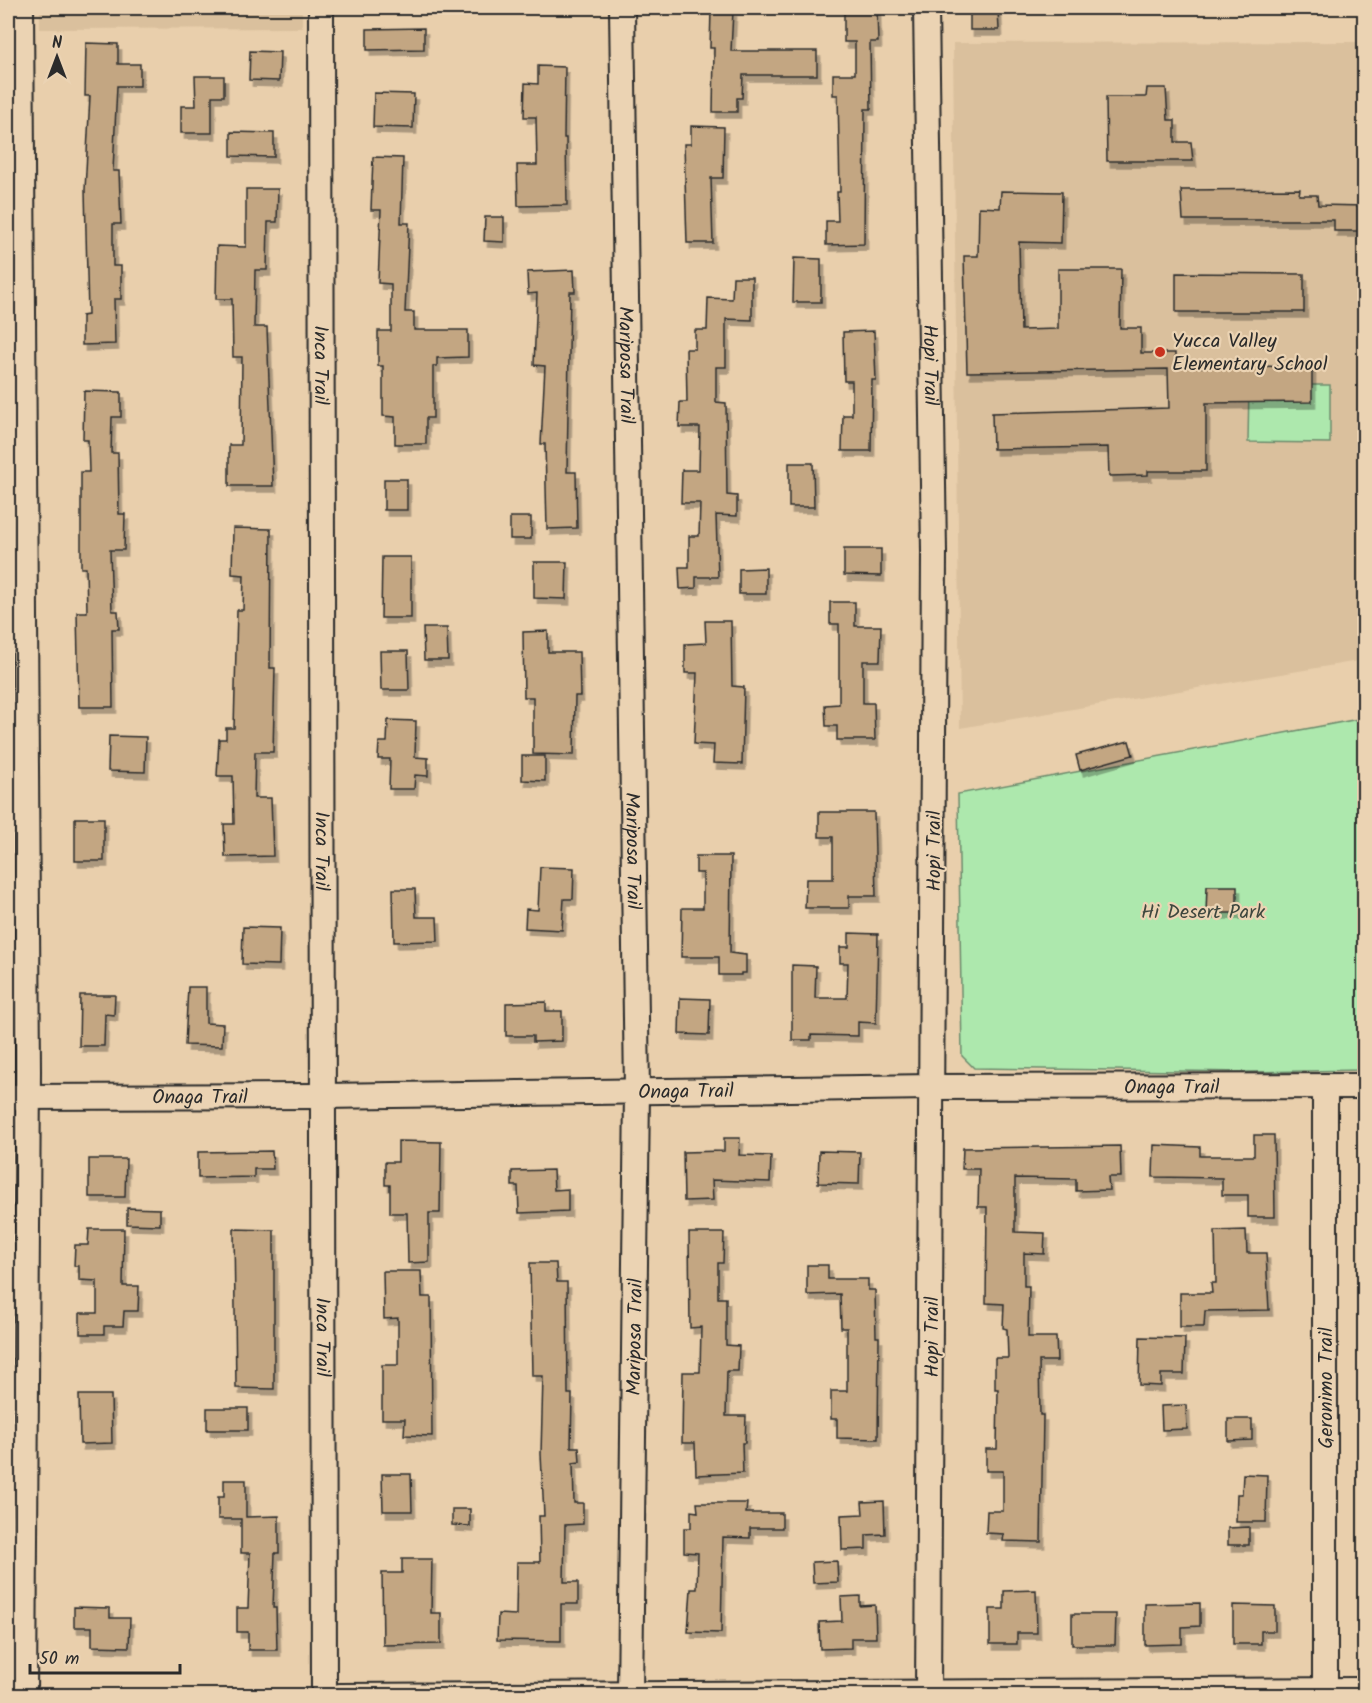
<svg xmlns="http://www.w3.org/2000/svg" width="1372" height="1703" font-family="Kalam,sans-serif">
<defs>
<filter id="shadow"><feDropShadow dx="3.5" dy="6" stdDeviation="0" flood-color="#0004"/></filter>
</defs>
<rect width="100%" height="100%" fill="#e9cfac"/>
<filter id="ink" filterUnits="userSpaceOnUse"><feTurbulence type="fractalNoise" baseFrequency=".0167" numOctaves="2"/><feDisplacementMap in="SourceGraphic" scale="12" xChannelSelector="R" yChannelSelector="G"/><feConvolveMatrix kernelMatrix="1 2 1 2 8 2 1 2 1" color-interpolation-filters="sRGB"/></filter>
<g filter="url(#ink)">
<!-- built -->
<g fill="#dac09d">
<path d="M40,8h262v20l-262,1z"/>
<path d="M1364,42v618l-404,68 -7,-685z"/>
</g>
<!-- green -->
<g fill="#ade8ad" stroke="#6c8a6c" stroke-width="1.5">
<path d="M1249,385h81v58l-82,-1z"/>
<path d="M1364,718v352l-118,2 -272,-4 -12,-12 -4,-262z"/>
</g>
<!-- building -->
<g fill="#c3a682" stroke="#2b2b2b" stroke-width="1.5" filter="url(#shadow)">
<path d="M844,8l33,1 1,33h-8l1,67h-6l-1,135 -38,1v-24h12l-1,-29h3l-2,-97h-5v-21h22v-32h-11z"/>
<path d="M998,9l1,21h-29v-20z"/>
<path d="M711,10l22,1 -2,40h86v24h-74l-1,23h-5v14h-24l1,-64h-4z"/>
<path d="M424,28v21l-57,1v-21z"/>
<path d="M86,43l32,1v20h22v22h-23l-4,85h6l2,53h-8v42h8v33h-7l1,45 -33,1v-29l6,-1 -3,-125 5,-94h-5z"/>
<path d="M250,51l30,1 -1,29 -30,-1z"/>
<path d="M538,66l27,1 -1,71h2l1,67 -49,1 -1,-41h20l-1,-48h-12l1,-34 13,1z"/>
<path d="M195,76h29v20h-12v37h-31v-27h15z"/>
<path d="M1147,88h19l2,32h7v22h16l2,19h-86l-1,-64h40z"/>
<path d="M374,93l40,1 -1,34 -40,-1z"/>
<path d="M691,126l33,1 -1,51h-12l2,65h-26l-3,-99h7z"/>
<path d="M231,132l43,1v24l-43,-1z"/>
<path d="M373,157l30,1 -2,65h8l-4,89h9v18h54v27l-31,1v8h-4v52h-7v26h-31v-27l-12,-1v-50h-5v-35h13v-47l-13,-1 3,-73h-10z"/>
<path d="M246,189h32l-1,33h-9l-1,48h-12l-1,57h13l6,159h-44v-41h12l1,-88h-9l-1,-58h-16l1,-53 29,1z"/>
<path d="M1300,189l-1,6h18l1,10 47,1v25h-31v-11h-151l-2,-30z"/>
<path d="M1001,191l61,1 -1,51 -42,-1 2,88 37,-1v-60h63l-1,59h21v25h34v14l137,-1v36l-106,1v68h-58v4l-39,1 -1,-29 -115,2 -1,-36 177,-5 -1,-39 -201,3 -3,-116h14l1,-49 21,1z"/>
<path d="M485,217h19v25l-20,-1z"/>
<path d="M794,258l27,1v43h-28z"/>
<path d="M574,270l1,22h-5l-3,180h9l1,56 -30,1 -2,-85h-4l4,-78 -11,-1 3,-72 -9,1 -1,-22z"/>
<path d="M1176,273l128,1v38h-128z"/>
<path d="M733,277h19v43l-26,-1v48h-10v35l10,1 1,92 10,1v20l-21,-1 2,62h-22v11l-16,1 -1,-22h10v-31h10l1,-33h-19l1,-33h17l1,-43h-21l1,-25h7l-1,-53h9v-19h12l1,-32 24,1z"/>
<path d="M874,331l2,49h-4l-1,71h-29l1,-36h9v-34h-8l-1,-49z"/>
<path d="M84,391l37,1v25h-9l-1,36h7l1,61h6l-1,36h-14l2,61h6l1,18h-7l1,78h-34l-2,-95h10l-1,-44h-5v-96h8l-1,-32h-5z"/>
<path d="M789,463h24l1,44h-25z"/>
<rect x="384" y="479" width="23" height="31"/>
<rect x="510" y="517" width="21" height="22"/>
<path d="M233,528l38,1 -1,139h5l-2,84h-18l-1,46h17l2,58 -48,1 -1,-33h10l-1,-48h-16l2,-37h7v-11h8l3,-118h6l1,-35 -12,-1z"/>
<path d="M844,549h37v27l-37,-1z"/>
<path d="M382,557h29v61h-30z"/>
<path d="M534,562h33l-1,37 -32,-1z"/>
<path d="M766,568v26h-27v-25z"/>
<path d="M830,602h25v24h26l-1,35h-17v42h11l1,37h-38v-14h-11l-1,-21 14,-1v-80h-9z"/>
<path d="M705,621h26l1,65 12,1 -2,77 -29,-1 1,-18 -20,-1 3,-71h-12v-29l21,-1z"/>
<path d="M423,628h24l1,32h-24z"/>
<path d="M548,631v21h31l1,44h-5l-1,59 -41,-1v-57h-9l-1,-65z"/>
<path d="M380,651h28l1,39h-28z"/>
<path d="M388,720l28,1 -1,36 13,1v18l-13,-1 -1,14h-25l1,-30h-12l1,-17h8z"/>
<path d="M109,736l37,1 -1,35 -37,-1z"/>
<path d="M1129,741l4,14 -53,15 -4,-15z"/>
<path d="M522,756h23v25l-23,-1z"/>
<path d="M819,812h55l2,84h-27v12h-44l1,-29h27v-42h-14z"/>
<rect x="75" y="818" width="29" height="43"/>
<path d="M696,856h35l-1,97 16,2v18h-5v2h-22v-18h-38l1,-49h21v-35h-7z"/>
<path d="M540,867l34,1 -1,31h-9l-2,31 -37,-2 1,-19 12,1z"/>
<path d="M1207,886h30v27h-31z"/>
<path d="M393,889h22l1,28h21l1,24 -44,1z"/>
<path d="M243,927l37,1 -1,37 -37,-1z"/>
<path d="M849,933l29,1 -2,89 -18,-1v14l-47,-1v5h-19v-75l24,1 -1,32h32l1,-35h-8v-16h9z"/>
<path d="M188,987h18v36l17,1 -1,22 -37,-1z"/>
<path d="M80,995h35l-1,20 -9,-1 -1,32h-25z"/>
<path d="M680,998l30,1 -1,36 -30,-1z"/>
<path d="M546,1002v9h16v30l-29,1v-6h-27v-33z"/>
<path d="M1254,1135h20l1,82h-27v-22h-26v-17l-69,-1 1,-32 46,2v9h54z"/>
<path d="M724,1138h16l-1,17 32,1 -1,26 -58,-2 1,20 -29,1 -1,-49 41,-1z"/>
<path d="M398,1141l43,1 -1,71h-11v49l-21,1 -1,-50h-17v-28h-5v-23h13z"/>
<path d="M1120,1146l1,31h-13l1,13 -33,1v-12l-61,-1v54l30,1 -1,21 -20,-1v33h5l-1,51h28l1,24h-18l1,54h3l-2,127 -38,-1 1,-7 -18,-1 1,-22h16v-40h-17v-22h11l1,-60h-3v-31h13l-1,-29 -4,-1 1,-24 -18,-1 1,-96h-9l1,-38h-17l1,-21z"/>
<path d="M272,1151l1,18h-19v8l-56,1v-26z"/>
<path d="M819,1151l41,1 -1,32 -41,-1z"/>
<path d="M89,1159h37l-1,38h-36z"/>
<path d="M553,1170l1,20 14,-1v22l-49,2 -1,-27h-6v-15z"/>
<path d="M127,1208l33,1v16l-33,-1z"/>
<path d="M89,1229h35l-1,57h16l-1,25h-14l-1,15h-19v8h-24v-21h17v-32l-18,-1v-14h-5l1,-21h13z"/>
<path d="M234,1229l40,1v159l-38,-1z"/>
<path d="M1246,1230l1,23h19l3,57 -64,1 -1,16h-24v-34h32l-1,-10h5l-1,-52z"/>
<path d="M689,1233h35l-1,30h-5v35h8v47l13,1 -1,25h-11l-1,45h20l-1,27h-3l1,30 -47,2 -1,-32h-13l1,-71h17l1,-45 -11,1z"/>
<path d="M530,1263h26l1,19h10l1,112h4l-1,53h8l1,15 -7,1 1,40h9v21l-18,1 -1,57h14v22h-17v37l-64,-1 1,-26 18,1 1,-53h23l-1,-46h5l-3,-62 2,-78h-11z"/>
<path d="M807,1265h21v14h40v11h7l1,47h3l-1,102 -41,-1v-19h-6v-28h16v-63h-6l-1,-34 -33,1z"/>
<path d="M383,1271h38l1,26h9l1,139 -28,-1 1,-16h-23v-54h16v-47l-14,1z"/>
<path d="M1140,1337l45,1 -1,36h-23v12l-22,-1z"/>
<path d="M79,1395h32l1,48 -32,1z"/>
<path d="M1186,1405l1,24 -25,1 -1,-24z"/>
<rect x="207" y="1408" width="41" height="22"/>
<path d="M1228,1419h24v21l-24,1z"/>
<path d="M382,1474h29l1,37h-29z"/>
<path d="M1243,1474l24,1 -1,47h-30l1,-28h5z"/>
<path d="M224,1480h22v37l33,-1v37h-4l-2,55h3l1,42h-29v-18h-11v-24h11l2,-55h-9v-34h-23v-22h6z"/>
<path d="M884,1501l1,33 -19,1v14l-24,1 -1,-35 22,-1 -1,-12z"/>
<path d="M697,1503h50l-1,10h36v15h-32v10l-27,-1 -2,96 -33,-1 3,-43h6l1,-36 -14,-1v-24h7v-17l7,1z"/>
<path d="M452,1509h18v17l-18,-1z"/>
<path d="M1249,1527v18h-21v-17z"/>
<path d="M402,1559h30l-1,54h10v31l-58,1 -1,-72h20z"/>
<path d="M837,1561l1,21 -25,1 -1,-21z"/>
<path d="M1036,1590l1,43h-20v11h-27v-35h14v-18z"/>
<path d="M860,1596v10l15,-1 1,33h-25v10l-31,1 -1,-27 23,-1 -1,-24z"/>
<path d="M1200,1603v23l-18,1v17l-37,1v-41z"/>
<path d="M1233,1605l42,1v25h-14v13h-28z"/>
<path d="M74,1607l36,1v10h20l-1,29 -37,-1v-19h-18z"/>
<path d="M1072,1614h44l-1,31h-43z"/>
</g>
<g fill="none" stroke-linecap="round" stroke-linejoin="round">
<defs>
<g id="minor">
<path d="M21,8l7,1063 -4,625"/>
<path id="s1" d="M321,8l3,1688"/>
<path id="s2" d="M622,8l15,1083 -7,605"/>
<path id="s3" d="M926,8l8,544 -6,1144"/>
<path id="s4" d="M8,1097l315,-1 609,-9 432,-1"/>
<path d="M1325,1690v-604"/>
<path d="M340,1696l1024,-6"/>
</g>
</defs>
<!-- minor casing -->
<use href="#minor" stroke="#2b2b2b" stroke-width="28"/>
<!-- minor -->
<use href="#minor" stroke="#ebd3b3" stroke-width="24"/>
</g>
</g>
<!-- markers -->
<circle fill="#c8321e" stroke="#ebd3b3" stroke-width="2" cx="1160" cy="352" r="6"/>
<g text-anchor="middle" stroke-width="4.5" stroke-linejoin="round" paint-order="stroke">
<!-- poi labels -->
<g font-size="20" fill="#2b2b2b" stroke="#ebd3b3" text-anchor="start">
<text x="1172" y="347">Yucca Valley<tspan x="1172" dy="23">Elementary School</tspan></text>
</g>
<!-- street labels -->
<g font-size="20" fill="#2b2b2b" stroke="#ebd3b3">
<text dy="7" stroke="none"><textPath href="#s3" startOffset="357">Hopi Trail</textPath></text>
<text dy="7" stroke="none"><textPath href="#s1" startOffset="357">Inca Trail</textPath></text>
<text dy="7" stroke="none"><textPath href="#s2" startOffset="357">Mariposa Trail</textPath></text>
<text dy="7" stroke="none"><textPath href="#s2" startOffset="843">Mariposa Trail</textPath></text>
<text transform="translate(933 851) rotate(-90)" y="7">Hopi Trail</text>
<text dy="7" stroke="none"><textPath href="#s1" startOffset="843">Inca Trail</textPath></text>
<text dy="7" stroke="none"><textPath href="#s4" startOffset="1164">Onaga Trail</textPath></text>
<text dy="7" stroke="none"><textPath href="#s4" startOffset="678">Onaga Trail</textPath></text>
<text dy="7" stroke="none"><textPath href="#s4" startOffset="192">Onaga Trail</textPath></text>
<text dy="7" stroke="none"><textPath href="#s1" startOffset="1329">Inca Trail</textPath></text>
<text transform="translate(634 1337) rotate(-89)" y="7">Mariposa Trail</text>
<text transform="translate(931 1337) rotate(-90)" y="7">Hopi Trail</text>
<text transform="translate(1325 1388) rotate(-90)" y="7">Geronimo Trail</text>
</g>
<!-- park labels -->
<g font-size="20" fill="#3e473e" stroke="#ebd3b3">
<text x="1203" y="918">Hi Desert Park</text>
</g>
</g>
<!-- margin -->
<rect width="1372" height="1703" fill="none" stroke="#ebd3b3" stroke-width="30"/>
<rect x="15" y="15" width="1342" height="1673" fill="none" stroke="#2b2b2b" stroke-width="2" filter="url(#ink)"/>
<!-- north arrow -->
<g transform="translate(57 57)" stroke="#ebd3b3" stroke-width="4.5" paint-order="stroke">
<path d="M0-4.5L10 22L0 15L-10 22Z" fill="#2b2b2b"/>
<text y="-9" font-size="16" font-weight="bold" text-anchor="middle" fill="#2b2b2b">N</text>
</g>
<!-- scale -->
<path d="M30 1664v9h150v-9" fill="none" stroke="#2b2b2b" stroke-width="3"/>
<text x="39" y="1664" font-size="18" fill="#2b2b2b" stroke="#ebd3b3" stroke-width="4.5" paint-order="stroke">50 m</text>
</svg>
